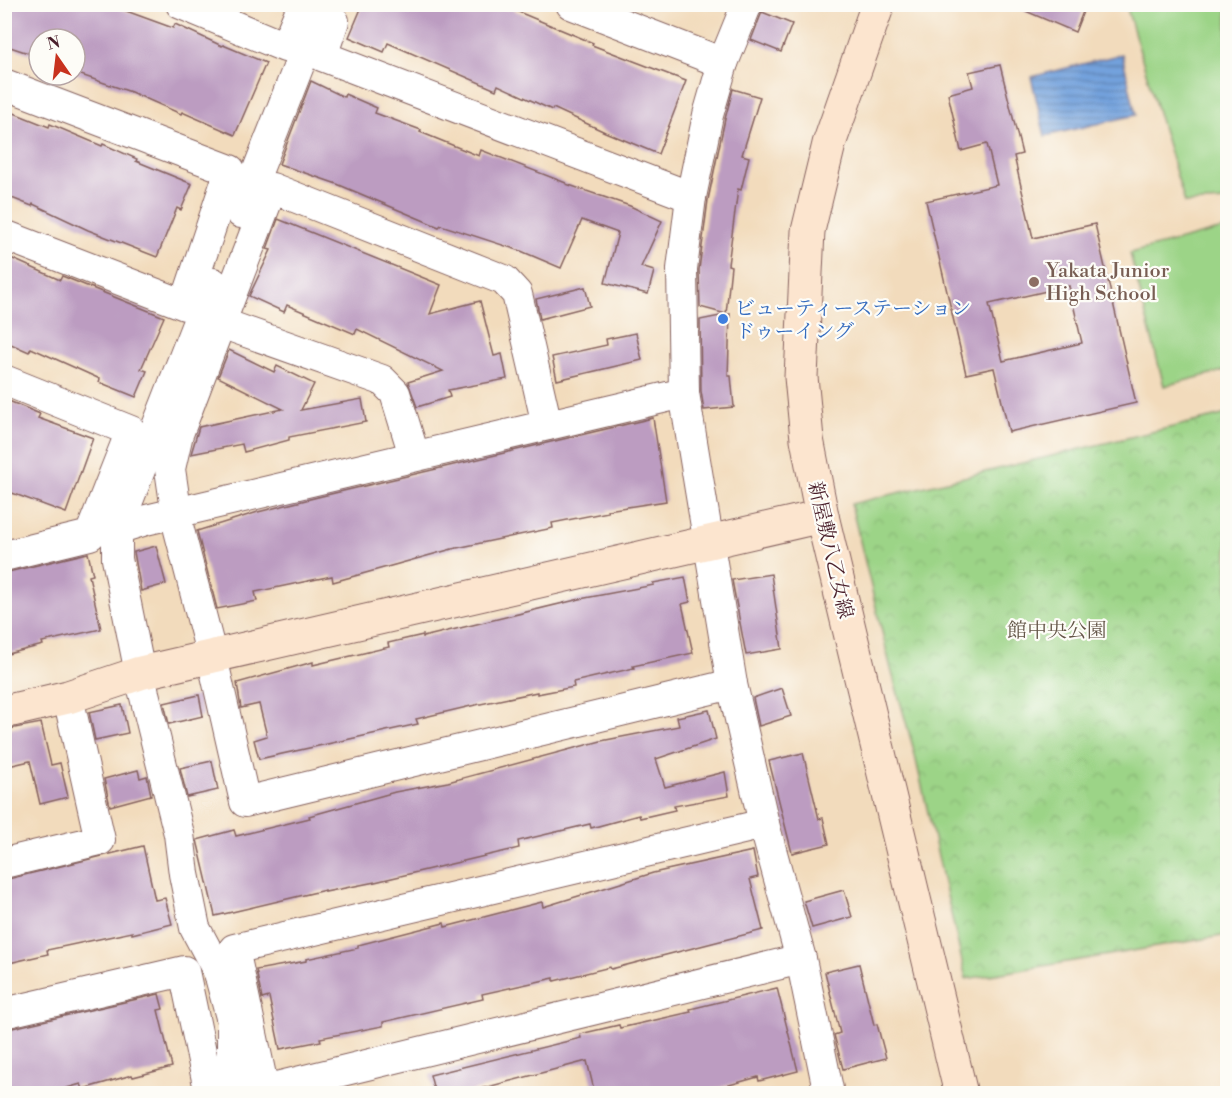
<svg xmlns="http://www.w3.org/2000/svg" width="1232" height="1098" font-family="'Libre Bodoni','Noto Serif JP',serif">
<defs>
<pattern id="park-crowns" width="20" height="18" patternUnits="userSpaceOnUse" patternTransform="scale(1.5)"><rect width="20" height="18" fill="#9cd487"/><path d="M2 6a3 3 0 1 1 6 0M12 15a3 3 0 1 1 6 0" fill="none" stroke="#88b675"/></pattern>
<pattern id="water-rules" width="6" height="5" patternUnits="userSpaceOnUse" patternTransform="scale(1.5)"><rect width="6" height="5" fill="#73a2dd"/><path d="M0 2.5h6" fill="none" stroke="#6083b3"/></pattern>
</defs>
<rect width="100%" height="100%" fill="#fdfcf7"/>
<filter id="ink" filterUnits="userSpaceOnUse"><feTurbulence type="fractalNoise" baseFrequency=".0167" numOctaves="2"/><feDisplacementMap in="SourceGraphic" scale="12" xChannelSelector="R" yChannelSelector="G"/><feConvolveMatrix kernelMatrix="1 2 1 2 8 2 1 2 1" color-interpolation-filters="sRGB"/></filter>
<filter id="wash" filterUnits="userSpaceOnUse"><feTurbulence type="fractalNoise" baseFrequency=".008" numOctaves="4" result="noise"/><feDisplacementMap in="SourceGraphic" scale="24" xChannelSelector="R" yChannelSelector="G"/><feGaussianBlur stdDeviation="1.35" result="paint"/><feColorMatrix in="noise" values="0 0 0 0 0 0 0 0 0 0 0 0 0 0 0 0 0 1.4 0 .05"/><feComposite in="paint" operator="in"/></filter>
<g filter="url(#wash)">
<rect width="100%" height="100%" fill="#f2dbbc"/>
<!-- park -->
<path fill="url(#park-crowns)" stroke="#737a59" stroke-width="1.5" d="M1227,414v521l-261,44 -53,-232 -22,-78 -40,-165z"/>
<!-- pitch -->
<g fill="#9cd487" stroke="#737a59" stroke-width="1.5">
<path d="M1126,5h101v196l-42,2z"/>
<path d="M1227,228v142l-63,16 -34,-133z"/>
</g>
<!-- water -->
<path fill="url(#water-rules)" stroke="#5e6084" stroke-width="1.5" d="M1122,54l14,61 -91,21 -14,-59z"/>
<g id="blocks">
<!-- building -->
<g fill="#bc9cc1" fill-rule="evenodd">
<path d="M4,4h103l66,24 2,-4 47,22 1,-1 43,18 -31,72 -53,-23 -1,2 -50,-22 -56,-19v-34h-36v20l-2,-3 -33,-11z"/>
<path d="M363,4h129l16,6 1,-2 84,35 -1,2 94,36 -28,73 -53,-22 -52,-24 -1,2 -54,-25 -2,5 -108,-47 -4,9 -35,-15z"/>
<path d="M1009,4h77l-11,28z"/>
<path d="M762,12l30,12 -11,28 -30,-12z"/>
<path d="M1000,65l22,89 -8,2 19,82 62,-14 41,179 -127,29 -15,-64 -28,6 -40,-173 71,-16 -10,-41 -26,7 -13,-57 25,-7 -4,-15zM1069,286l13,57 -79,18 -14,-57z"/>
<path d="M311,81l33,16 1,-3 32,14 -2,5 46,17 -1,2 59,24 2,-6 85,33v1l64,22 32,15 -21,46 13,4 -6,23 -43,-11 13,-50 -36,-13 -21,48 -40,-17 -80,-26 -2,2 -102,-43 -58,-20z"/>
<path d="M733,89l27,8 -18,58 7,2 -8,33 -3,-1 -10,76 3,1 -5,48 -26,-7 -1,-37 9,-70 17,-81z"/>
<path d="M4,109l45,18 1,-3 52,22 1,-2 34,15 -1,2 56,23 -11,26 -4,-2 -20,49 -69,-27 -55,-26 -1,2 -28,-11z"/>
<path d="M278,219l163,66 -11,29 50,-13 14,55 8,-2 5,25 -59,11 2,7 -33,10 -9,-25 35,-11 -86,-42 -2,5 -68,-29 -3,7 -35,-16 22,-46 -4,-1z"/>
<path d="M4,255l56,25 2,-4 102,41 -23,52 6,2 -11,26 -37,-15 1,-3 -69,-31 -2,4 -25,-11z"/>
<path d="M585,287l5,19 -50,13 -4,-20z"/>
<path d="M730,314l-2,62h3l3,31 -30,3 -3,-19 -1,-71z"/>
<path d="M636,333l6,27 -85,20 -5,-23 55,-12 -1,-6z"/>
<path d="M229,350l45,22 3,-6 37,18 -13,26 61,-11 4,23 -77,15v3l-45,12 -2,-8 -51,10 8,-27 84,-18 -65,-32z"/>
<path d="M4,399l36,15 -2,4 55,20 -27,75 -62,-23z"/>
<path d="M653,418l13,83 -59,9 1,2 -56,11 1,5 -101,21 -119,33 -1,-6 -77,16 2,9 -40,8 -20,-78 61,-19 60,-15z"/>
<path d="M156,546l10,38 -25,7 -7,-39z"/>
<path d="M88,553l5,22 -4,1 12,53 -59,13 1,3 -39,10v-82z"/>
<path d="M771,574l11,75 -36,6 -14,-75z"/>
<path d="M685,577l5,25 -8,2 11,49 -60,13 1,2 -61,14 1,5 -37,7v-2l-66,14 -55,13 2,5 -159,35 -5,-19 13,-4 -8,-32 -18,4 -4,-25 76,-21v3l76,-18 -1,-4 35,-8v2l157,-38 74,-14 -1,-2z"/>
<path d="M782,688l9,28 -32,10 -6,-28z"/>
<path d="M199,695l4,21 -34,8 -5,-21z"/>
<path d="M122,705l6,28 -33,7 -6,-28z"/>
<path d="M709,710l7,29 -60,20 9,28 60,-15 4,24 -55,10 1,4 -35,8 -1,-3 -48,13 -1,-4 -72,17 1,7 -30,7 -114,27 -50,10v-2l-110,26 -18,-76 37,-10 2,6 74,-18 -1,-2 86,-24 53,-10 153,-41 78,-15 -2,-9z"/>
<path d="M41,723l10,42 9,-2 8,34 -28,7 -10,-43 -26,6v-37z"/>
<path d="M803,753l16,66 4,-1 6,26 -37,9 -23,-92z"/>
<path d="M212,761l6,29 -31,7 -7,-29z"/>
<path d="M138,770l2,8 7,-2 4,19 -41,11 -6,-27z"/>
<path d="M143,846l12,54 10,-2 7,26 -40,10v-2l-85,18 1,4 -39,9 -5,-17v-66z"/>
<path d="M753,851l5,26 -8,2 13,51 -152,39 -1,-2 -56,14v-3l-72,16 1,5 -100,23v4l-63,12 1,3 -41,8 -11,-52 -7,2 -6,-29 50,-9v-2l52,-11v-3l86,-22 1,4 97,-25 1,5 110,-34z"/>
<path d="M844,890l8,27 -40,11 -8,-27z"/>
<path d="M859,964l15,61 3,-1 9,34 -43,11 -9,-34 6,-2 -15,-61z"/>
<path d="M777,988l21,83 -39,10 -1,-4 -61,17h-102l-8,-33 -126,33h-26l-5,-19 151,-37 -1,-4 39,-9 1,3 71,-16 -1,-3z"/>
<path d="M159,994l4,15 -5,1 14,57 -39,10 -1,-2 -49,14 -2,-5 -35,10h-42v-64z"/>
</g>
</g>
</g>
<g filter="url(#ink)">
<use href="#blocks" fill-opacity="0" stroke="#85615e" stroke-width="1.5"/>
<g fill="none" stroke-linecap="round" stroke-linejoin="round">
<defs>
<g id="street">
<path d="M181,4l104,43 16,-38"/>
<path d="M571,4l152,59"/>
<path d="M747,4l-24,59 -15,52 -17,82 -9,72 2,124 48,291 32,140 37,135 28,135"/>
<path d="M334,21l-12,35 369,141"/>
<path d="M4,84l226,86 -45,135 -181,-70"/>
<path d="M241,213l82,-209"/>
<path d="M221,323l161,57 13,13 19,62"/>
<path d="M4,380l127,51 -41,104 -86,21"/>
<path d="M547,425l-30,-131 -13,-14 -232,-92 -94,246 -8,35 9,61 33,127 33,145 487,-118"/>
<path d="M117,529l96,-246"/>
<path d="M764,824l-530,125 30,141 537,-131"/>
<path d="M4,863l96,-23 -32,-143"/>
<path d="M4,1013l180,-42 26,123"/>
<path d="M236,1094l-4,-28v-45l-13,-48 -24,-45 -11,-54 -5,-40 -35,-141 -27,-134v-30l29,-9 538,-127"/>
</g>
<g id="secondary">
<path d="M878,4l-49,140 -21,87 -7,146 6,62 15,77 139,578"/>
<path d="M4,712l64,-15 72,-24 682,-157"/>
</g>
</defs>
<!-- street casing -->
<use href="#street" stroke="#85615e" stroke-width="32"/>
<!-- secondary casing -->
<use href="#secondary" stroke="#85615e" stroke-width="35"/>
<!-- street -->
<use href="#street" stroke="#fff" stroke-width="30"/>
<!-- secondary -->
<use href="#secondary" stroke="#fce5cf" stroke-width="33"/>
</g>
</g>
<!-- markers -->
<circle fill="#8d6e63" stroke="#fdfcf7" stroke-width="2" cx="1034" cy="282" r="6"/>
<circle fill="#3f7fe0" stroke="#fdfcf7" stroke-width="2" cx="723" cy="319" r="6"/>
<g text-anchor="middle" stroke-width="4.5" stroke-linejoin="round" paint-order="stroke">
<!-- education labels -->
<g font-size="20" fill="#785e54" stroke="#fdfcf7" text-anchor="start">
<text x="1046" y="277">Yakata Junior<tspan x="1046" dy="23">High School</tspan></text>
</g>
<!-- shop labels -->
<g font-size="20" fill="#366cbe" stroke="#fdfcf7" text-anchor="start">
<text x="735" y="315">ビューティーステーション<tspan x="735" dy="23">ドゥーイング</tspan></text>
</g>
<!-- street labels -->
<g font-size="20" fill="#4a1f2b" stroke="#fdfcf7">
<text transform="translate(831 550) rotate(77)" y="7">新屋敷八乙女線</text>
</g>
<!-- park labels -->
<g font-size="20" fill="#635547" stroke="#fdfcf7">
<text x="1057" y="637">館中央公園</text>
</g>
</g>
<!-- margin -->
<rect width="1232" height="1098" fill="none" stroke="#fdfcf7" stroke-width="24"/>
<!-- north arrow -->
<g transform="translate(57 57) rotate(346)"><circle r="28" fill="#fdfcf7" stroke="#b5a4a5" stroke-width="1.5"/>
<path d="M0-4.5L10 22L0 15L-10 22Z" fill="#c8321e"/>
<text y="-9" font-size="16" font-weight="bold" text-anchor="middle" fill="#4a1f2b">N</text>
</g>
</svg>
